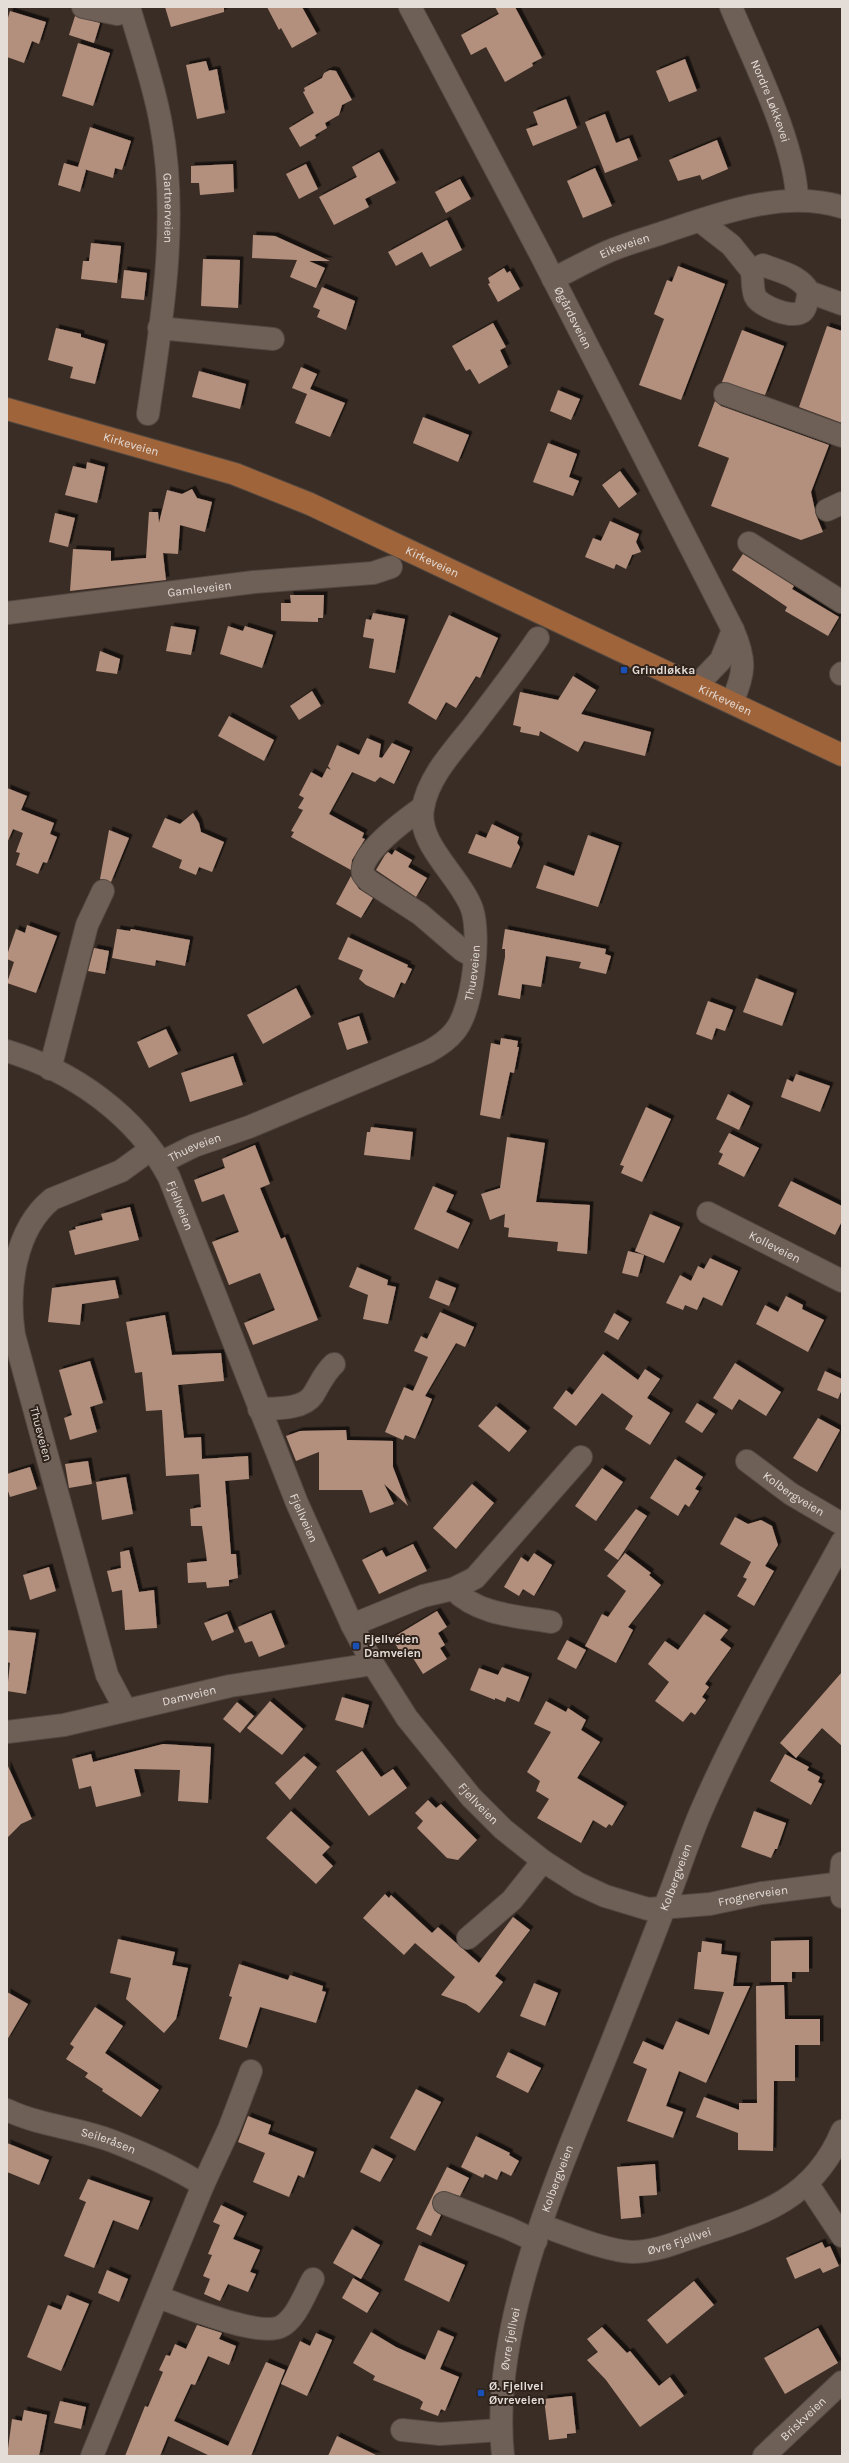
<svg xmlns="http://www.w3.org/2000/svg" width="849" height="2463" font-family="Karla,sans-serif">
<defs>
<filter id="shadow"><feDropShadow dx="3.5" dy="-3.5" stdDeviation="0" flood-color="#0009"/></filter>
</defs>
<rect width="100%" height="100%" fill="#3a2d25"/>
<!-- building -->
<g fill="#b38f7d" filter="url(#shadow)">
<path d="M165,7h59v5l-53,15z"/>
<path d="M267,7h35l15,27 -25,14 -11,-20 -2,2z"/>
<path d="M495,7h20l27,51 -10,5 1,3 -28,16 -19,-35 -15,8 -10,-20 38,-21z"/>
<path d="M10,11l36,11 -7,22 -7,-3 -8,22 -17,-6v-36z"/>
<path d="M75,16l25,7 -6,20 -25,-8z"/>
<path d="M78,43l32,10 -17,53 -31,-10z"/>
<path d="M685,59l12,32 -28,11 -13,-31z"/>
<path d="M206,61l3,10 8,-2 8,44 -28,6 -11,-54z"/>
<path d="M330,70l6,1 16,29 -10,5 -3,10 -14,8 2,5 -12,7 1,3 -16,9 -11,-19 25,-15 -11,-21 2,-1 -1,-3 18,-10 2,-5z"/>
<path d="M566,99l11,29 -44,18 -7,-17 12,-4 -5,-13z"/>
<path d="M605,114l11,29 13,-5 9,22 -33,13 -20,-51z"/>
<path d="M90,127l41,14 -9,29 -7,-2 -2,10 -29,-9 2,1 -6,22 -22,-7 6,-22 14,4z"/>
<path d="M717,140l11,29 -26,11 -2,-5 -22,6 -9,-21z"/>
<path d="M379,152l17,31 -31,16 4,8 -35,18 -15,-28 38,-20 -5,-10z"/>
<path d="M233,164l1,28 -34,3 -1,-12h-8v-17z"/>
<path d="M306,164l12,25 -19,10 -13,-25z"/>
<path d="M595,168l17,38 -29,12 -16,-37z"/>
<path d="M460,179l11,20 -25,14 -11,-21z"/>
<path d="M447,220l15,30 -32,17 -8,-15 -26,14 -8,-14z"/>
<path d="M253,235l22,1 55,25h-21l16,7 -9,20 -26,-11 7,-17 -45,-2z"/>
<path d="M91,243l30,3 -4,37 -36,-4 2,-18h6z"/>
<path d="M203,259l37,1 -2,48 -37,-2z"/>
<path d="M678,266l47,18 -44,116 -42,-15 25,-66 -10,-5 13,-34 5,2z"/>
<path d="M504,268l3,5 3,-2 10,18 -22,13 -10,-18 2,-1 -2,-5z"/>
<path d="M124,270l23,3 -3,27 -23,-2z"/>
<path d="M322,287l33,14 -9,29 -29,-13 3,-7 -7,-3z"/>
<path d="M493,323l13,24 -6,3 8,17 -29,17 -9,-15 -4,2 -14,-25z"/>
<path d="M827,326l15,5v92l-43,-16z"/>
<path d="M56,328l25,6v3l24,7 -10,40 -25,-6 3,-11 -25,-7z"/>
<path d="M742,330l42,16 -19,49 -43,-13z"/>
<path d="M301,367l16,7 -7,15 35,14 -15,34 -35,-14 12,-29 -15,-6z"/>
<path d="M199,371l47,13 -6,25 -48,-12z"/>
<path d="M558,390l22,9 -9,21 -21,-9z"/>
<path d="M715,401l6,5 108,39 -18,47 5,23 7,17 -22,8 -90,-34 18,-48 -31,-12z"/>
<path d="M423,417l46,18 -11,27 -45,-19z"/>
<path d="M548,443l29,11 -8,23 10,4 -6,15 -40,-14z"/>
<path d="M87,462l18,5 -8,36 -32,-8 8,-29 13,3z"/>
<path d="M620,471l17,23 -18,14 -17,-23z"/>
<path d="M192,489l5,9 15,4 -7,30 -25,-7 -2,29 -15,-1 3,27 -96,11 3,-42 38,2v10l35,-3 3,-46h9l1,11 8,-33 15,4z"/>
<path d="M55,513l20,5 -7,29 -19,-5z"/>
<path d="M610,521l29,13 -3,8 5,10 -9,3 -6,14 -10,-5 -2,5 -29,-12 8,-19 8,3z"/>
<path d="M743,554l51,32 -2,3 47,28 -11,19 -43,-25 2,-4 -55,-37z"/>
<path d="M290,595h34l-1,23h-5v4l-37,-1v-18h10z"/>
<path d="M373,613l32,6 -10,54 -26,-5 5,-29 -11,-2 3,-18 5,1z"/>
<path d="M449,615l49,23 -18,40 -4,-2 -20,32 -10,-6 -10,18 -28,-17z"/>
<path d="M171,626l25,4 -5,25 -25,-4z"/>
<path d="M228,626l15,5 2,-5 28,9 -11,33 -42,-14z"/>
<path d="M100,651l20,8 -3,15 -21,-3z"/>
<path d="M573,676l23,14 -15,24 70,18 -6,24 -61,-15 -6,11 -38,-21 -1,5 -19,-4 1,-5 -8,-2 7,-33 38,8z"/>
<path d="M312,691l9,15 -22,14 -9,-14z"/>
<path d="M229,716l45,24 -10,21 -46,-25z"/>
<path d="M367,738l14,6 -2,13 3,1 10,-15 18,8 -16,33 -14,-7 -5,5 -23,-10 -23,42 35,19 -2,5 3,1 -13,21 -1,10 -60,-33 3,-5 -3,-1 12,-21 -5,-2 6,-10 -5,-3 12,-23 11,6 5,-10 4,2 -3,-4 9,-21 22,10z"/>
<path d="M7,788l20,8 -6,14 33,13 -4,11 7,3 -10,26 -4,-1 -5,12 -22,-9 4,-12 -4,-1 7,-19 -10,-4 -6,14z"/>
<path d="M193,813l6,10 2,9 23,10 -12,30 -13,-5 -3,8 -17,-7 3,-8 -30,-13 13,-29 15,6z"/>
<path d="M492,824l27,13 -2,6 3,4 -9,21 -43,-15 8,-19 10,4z"/>
<path d="M109,830l20,8 -18,44 -11,-3z"/>
<path d="M588,835l31,11 -21,61 -62,-19 8,-23 30,11z"/>
<path d="M395,850l17,10 -4,7 19,11 -11,19 -40,-27 9,-15 3,-3 4,3z"/>
<path d="M351,876l8,13 14,9 -12,20 -25,-14z"/>
<path d="M27,925l30,11 -21,57 -29,-10 7,-21 -7,-3v-4l9,-26 9,4z"/>
<path d="M117,929l13,2 1,-2 59,11 -5,26 -29,-6 -1,6 -43,-8z"/>
<path d="M505,929l101,20 -1,5 6,2 -5,18 -27,-6 2,-6 -35,-6 -5,31 -19,-3 -2,15 -22,-4 7,-38v-8h-3z"/>
<path d="M348,937l60,28 -1,2 5,2 -7,15 -4,-2 -7,16 -28,-13 -7,-6 4,-9 -25,-11z"/>
<path d="M94,948l15,3 -4,23 -17,-3z"/>
<path d="M756,978l38,15 -12,33 -39,-14z"/>
<path d="M296,988l15,29 -48,27 -16,-29z"/>
<path d="M708,1001l25,9 -8,21 -9,-3 -4,12 -16,-6z"/>
<path d="M359,1016l9,27 -21,7 -9,-27z"/>
<path d="M166,1029l12,25 -29,14 -12,-26z"/>
<path d="M501,1038l17,3 -1,6h2l-5,26 -4,-1 -10,47 -20,-4 11,-72 9,2z"/>
<path d="M233,1056l10,29 -53,17 -9,-29z"/>
<path d="M796,1074l34,12 -10,26 -39,-15 6,-18 6,3z"/>
<path d="M728,1094l22,12 -11,24 -23,-11z"/>
<path d="M646,1107l25,12 -29,63 -21,-9 3,-7 -4,-1z"/>
<path d="M371,1127l42,5 -3,28 -46,-5 3,-23h3z"/>
<path d="M729,1133l30,15 -15,29 -26,-13 5,-10 -4,-2z"/>
<path d="M507,1137l38,6 -9,59 54,3 -3,49 -30,-3 1,-9 -50,-5 1,-9 -5,-1 1,-13 -15,6 -9,-26 19,-6z"/>
<path d="M255,1145l15,39 -10,4 21,51 4,-2 33,83 -65,25 -9,-22 31,-13 -15,-37 -31,12 -17,-43 27,-10 -15,-38 -22,8 -8,-22 31,-12 -3,-9z"/>
<path d="M791,1181l51,25v15l-7,14 -57,-29z"/>
<path d="M433,1186l21,9 -8,17 24,11 -12,26 -44,-20z"/>
<path d="M130,1207l9,33 -64,15 -6,-24 7,-2 -1,-2 28,-7 -2,-6z"/>
<path d="M650,1214l30,13 -16,36 -29,-12z"/>
<path d="M628,1251l16,4 -6,22 -16,-4z"/>
<path d="M710,1258l28,13 -16,35 -19,-9 -6,13 -12,-5 -2,5 -17,-7 14,-28 11,6 7,-15 6,3z"/>
<path d="M357,1267l31,13 -1,5 9,2 -8,37 -25,-5 5,-24 -19,-8z"/>
<path d="M115,1280l4,18 -37,6 -2,21 -32,-3 4,-34z"/>
<path d="M436,1280l20,8 -7,18 -20,-8z"/>
<path d="M786,1296l17,9 -1,4 22,11 -16,32 -52,-28 9,-19 13,7z"/>
<path d="M440,1312l34,15 -9,20 -9,-4 -31,53 7,3 -17,40 -10,-4 -2,5 -18,-8 19,-45 9,4 15,-34 -14,-6 7,-15 6,3z"/>
<path d="M614,1313l15,9 -11,18 -14,-8z"/>
<path d="M165,1315l7,40 49,-2 3,28 -46,4 6,53 17,-1 1,22 46,-3 1,23 -24,2 6,73h5l2,24 -9,2v6l-22,2 -1,-6 -18,1 -1,-20 20,-2 -5,-35h-11l-1,-17 11,-2 -2,-33 -33,2 -4,-66 -16,1 -4,-39 -7,1 -9,-51z"/>
<path d="M603,1354l35,26 7,-11 15,10 -13,19 23,15 -20,32 -25,-16 8,-13 -31,-23 -26,33 -23,-18 13,-18 6,5z"/>
<path d="M90,1361l13,42 -13,4 7,25 -27,8 -6,-22 8,-3 -13,-45z"/>
<path d="M735,1363l46,29 -15,24 -27,-17 -7,11 -19,-12z"/>
<path d="M825,1371l17,8v10l-4,10 -21,-9z"/>
<path d="M697,1403l18,11 -13,19 -17,-11z"/>
<path d="M496,1406l31,25 -18,21 -31,-26z"/>
<path d="M818,1418l22,12 -23,42 -24,-14z"/>
<path d="M346,1430l1,10 46,1v26l15,39 -24,-22 10,20 -24,9 -8,-23h-43v-38l-23,9 -10,-25 14,-5z"/>
<path d="M675,1459l28,18 -8,12 4,2 -10,16 -4,-3 -7,12 -28,-18z"/>
<path d="M88,1461l4,23 -23,4 -4,-24z"/>
<path d="M30,1467l7,22 -27,8 -3,-9v-14z"/>
<path d="M602,1468l21,14 -27,39 -21,-15z"/>
<path d="M126,1477l7,37 -31,6 -6,-38z"/>
<path d="M472,1484l22,19 -38,46 -23,-21z"/>
<path d="M636,1509l11,7 -29,44 -14,-10z"/>
<path d="M735,1517l13,7 13,-4 11,6 6,19 -13,21 9,5 -20,35 -17,-10 10,-17 -4,-2 8,-15 -31,-18z"/>
<path d="M413,1544l14,27 -48,23 -17,-34 20,-10 4,7z"/>
<path d="M129,1550l10,42 15,-2 3,38 -32,2 -3,-40 -10,2 -5,-21 14,-3 -1,-16z"/>
<path d="M534,1553l18,12 -18,31 -11,-7 -4,7 -15,-9 17,-30 7,5z"/>
<path d="M625,1553l26,20 -2,2 12,10 -33,42 5,3 -17,33 -31,-17 17,-32 6,3 18,-26 -19,-15z"/>
<path d="M49,1567l7,24 -26,9 -7,-25z"/>
<path d="M437,1611l10,16 -9,6 7,12 -5,3 7,11 -24,15 -15,-24 -7,4 -9,-16z"/>
<path d="M271,1613l14,34 -26,10 -7,-16 -7,2 -7,-16z"/>
<path d="M227,1614l7,18 -22,9 -8,-18z"/>
<path d="M704,1614l24,16 -8,10 11,8 -26,36 4,3 -7,10 4,3 -11,15 -4,-3 -8,10 -28,-21 14,-19 -21,-18 17,-23 13,9z"/>
<path d="M7,1630l29,3 -10,61 -19,-3 3,-28 -3,-1z"/>
<path d="M567,1640l19,10 -10,19 -19,-10z"/>
<path d="M502,1667l27,10 -10,25 -12,-5 -2,5 -10,-4v2l-25,-10 9,-22 19,7z"/>
<path d="M842,1672v74l-20,-18 -26,30 -16,-15z"/>
<path d="M342,1697l27,8 -6,23 -28,-8z"/>
<path d="M270,1701l33,28 -21,26 -35,-27z"/>
<path d="M546,1701l20,11 2,-4 18,12 -5,10 19,12 -23,36 47,28 -12,20 -3,-2 -3,4 -13,-8 -12,23 -44,-25 12,-19 -13,-8 4,-10 -13,-9 24,-40 -17,-8z"/>
<path d="M237,1702l17,14 -14,17 -17,-14z"/>
<path d="M163,1744l48,3 -3,56 -30,-2 2,-31 -46,-1 7,27 -45,11 -5,-21 -12,3 -7,-30 19,-5 2,8z"/>
<path d="M362,1751l19,26 12,-8 14,19 -38,28 -33,-45z"/>
<path d="M785,1754l24,13 -2,3 13,7 -2,5 4,2 -11,21 -41,-24z"/>
<path d="M304,1756l13,11 -27,33 -15,-17z"/>
<path d="M7,1764l25,55 -11,5 -14,14z"/>
<path d="M428,1800l8,8 5,-4 36,36 -19,20 -11,-2 -30,-30 6,-7 -8,-8z"/>
<path d="M291,1811l39,36 -8,8 11,11 -17,18 -50,-46z"/>
<path d="M754,1811l32,12 -9,26h-2l-4,9 -30,-11z"/>
<path d="M385,1894l4,4 2,-3 41,38 6,-6 41,36 34,-46 17,13 -35,46 8,6 -24,31 -13,-9 -25,-9 14,-18 -40,-34 -11,12 -41,-37z"/>
<path d="M118,1939l57,13 -3,13 16,3 -12,51 -12,14 -38,-34 5,-21 -21,-5z"/>
<path d="M809,1940v32h-17v10h-21v-41z"/>
<path d="M702,1941l20,3 -1,10 16,2 -4,30h17l-44,97 -27,-12 -13,35 17,6 -10,26 -46,-17 20,-52 -14,-6 10,-22 20,9 13,-29 33,14 15,-43 -30,-3 4,-37h3z"/>
<path d="M239,1964l49,16 2,-5 33,11 -1,5 4,1 -10,31 -56,-16 -13,41 -28,-9 13,-42 -3,-1z"/>
<path d="M534,1983l24,10 -13,33 -25,-10z"/>
<path d="M784,1985l1,34h35v26h-25v36h-21l-1,70 -35,-1v-17l-42,-16 8,-20 35,13v-7h18l-1,-117z"/>
<path d="M7,1992l21,12 -21,36z"/>
<path d="M95,2007l28,19 -18,27 54,37 -18,27 -39,-26 1,-2 -18,-12 3,-4 -22,-14 8,-12 -4,-3z"/>
<path d="M508,2052l33,16 -13,25 -32,-16z"/>
<path d="M416,2089l25,13 -26,49 -25,-13z"/>
<path d="M248,2116l23,9 -3,9 46,18 -10,26 -6,-3 -9,22 -36,-15 12,-29 -27,-11z"/>
<path d="M476,2136l34,17 -1,2 10,6 -8,15 -10,-5 -4,9 -12,-6 -2,4 -22,-11z"/>
<path d="M7,2143l42,17 -10,25 -32,-13z"/>
<path d="M372,2148l21,11 -13,23 -20,-10z"/>
<path d="M655,2164l2,31 -18,1 2,21 -20,2 -4,-52z"/>
<path d="M447,2167l22,11 -9,18 -17,-5 -10,7 1,12 7,5 -10,21 -15,-7z"/>
<path d="M88,2179l62,22 -12,29 -25,-10 -19,48 -30,-12 22,-54 -7,-3z"/>
<path d="M221,2205l23,11 -11,23 27,11 -10,22 6,2 -8,18 -20,-8 -8,17 -16,-7 6,-15 -7,-3 9,-21 -4,-1 12,-29 -7,-3z"/>
<path d="M352,2229l28,16 -19,34 -28,-16z"/>
<path d="M822,2242l3,6 5,-2 9,20 -16,7 -3,-5 -25,11 -9,-21z"/>
<path d="M419,2245l46,20 -16,37 -45,-22z"/>
<path d="M107,2270l21,9 -9,23 -21,-9z"/>
<path d="M353,2278l26,15 -12,20 -25,-15z"/>
<path d="M694,2281l20,24 -47,39 -20,-24z"/>
<path d="M67,2295l22,9 -28,67 -34,-14 21,-52 13,5z"/>
<path d="M197,2325l25,8 -3,6 17,7 -7,19 -21,-9 -13,29 -4,-1 -17,37 54,25 38,-84 19,8 -34,86h-41l-42,-20 -8,20h-35l20,-50 3,1 15,-35 -4,-2 7,-15 4,1 5,-12 11,5z"/>
<path d="M602,2327l25,26 3,-2 29,35 11,-9 14,19 -44,31 -34,-47 -19,-20 11,-8 -11,-13z"/>
<path d="M818,2328l20,35 -53,31 -21,-36z"/>
<path d="M438,2330l16,7 -14,32 19,8 -14,34 -4,-2 -3,7 -18,-7 3,-7 -4,-3 -46,-19 2,-4 -22,-13 18,-31 25,15 29,13z"/>
<path d="M316,2333l16,7 -25,56 -26,-12 19,-43 10,5z"/>
<path d="M572,2396l4,37 -9,1v4l-18,2 -5,-41z"/>
<path d="M60,2401l26,6 -5,22 -27,-6z"/>
<path d="M24,2410l23,5 -8,41h-32l5,-37 10,2z"/>
<path d="M337,2436l41,20h-50z"/>
</g>
<g fill="none" stroke-linecap="round" stroke-linejoin="round">
<defs>
<g id="minor">
<path d="M83,7l34,7 13,-3"/>
<path id="s1" d="M129,7c11,38 25,77 32,117 18,95 1,196 -13,290"/>
<path id="s2" d="M410,7l131,248 192,375c13,30 12,43 -1,72"/>
<path id="s3" d="M731,7c22,53 65,137 66,193"/>
<path d="M700,221l31,24 21,26"/>
<path d="M763,265c17,7 37,10 46,27 -2,6 -2,16 -7,20 -10,7 -43,-6 -47,-16 -3,-8 -2,-18 -3,-25z"/>
<path id="s4" d="M553,279c18,-9 36,-19 54,-27 18,-8 37,-13 55,-19 56,-19 121,-44 180,-26"/>
<path d="M809,292l33,12"/>
<path d="M159,328l114,11"/>
<path d="M725,394l117,42"/>
<path d="M827,510l15,-7"/>
<path d="M749,543l93,59"/>
<path id="s5" d="M7,613l247,-31 119,-9 18,-6"/>
<path d="M841,674l1,-1"/>
<path d="M697,685l24,-25 12,-30"/>
<path d="M423,807c-14,10 -66,47 -60,67 1,2 4,5 6,7l51,33 42,36 12,7"/>
<path id="s6" d="M7,1051c66,20 129,64 162,126l128,326 55,122 21,39 34,54 64,79 32,32 40,32 36,23 26,12 43,13 62,-5 52,-11 80,-10"/>
<path d="M50,1069l37,-144 16,-34"/>
<path id="s7" d="M162,1162l32,-16 55,-19 179,-75c9,-5 19,-11 26,-20 19,-21 27,-96 18,-123 -11,-32 -56,-65 -49,-101 5,-31 31,-58 50,-82 22,-29 44,-57 65,-88"/>
<path id="s8" d="M708,1213l134,68"/>
<path d="M259,1409c16,-1 44,1 54,-14 7,-11 11,-22 21,-31"/>
<path id="s9" d="M747,1461l44,33 51,30"/>
<path d="M453,1589c25,26 64,27 98,33"/>
<path d="M352,1625l71,-29 30,-7 22,-11 106,-121"/>
<path d="M125,1709l-18,-34 -93,-340c-7,-45 0,-105 38,-136l69,-28 29,-21"/>
<path id="s10" d="M7,1732l57,-7 166,-39 143,-22"/>
<path d="M842,1863l-2,21 2,13"/>
<path d="M468,1938l44,-38 31,-39"/>
<path id="s11" d="M7,2110c34,16 71,18 105,31 31,12 64,27 91,44"/>
<path d="M807,2183l35,53"/>
<path d="M444,2203l64,25 28,13"/>
<path id="s12" d="M541,2225c25,9 65,26 91,27 22,0 43,-9 64,-16 65,-21 118,-37 146,-105"/>
<path d="M158,2297c26,9 99,40 122,30 16,-7 25,-34 33,-48"/>
<path d="M402,2430l38,4 60,-4"/>
<path d="M92,2456l111,-271 26,-56 22,-58"/>
<path id="s13" d="M503,2456c-14,-130 58,-288 106,-407 19,-48 38,-95 56,-143 13,-32 23,-65 37,-97 40,-92 92,-179 140,-267"/>
<path id="s14" d="M764,2456l78,-74"/>
</g>
<g id="major">
<path id="s15" d="M7,409l228,65 75,30 532,251"/>
</g>
</defs>
<!-- minor casing -->
<use href="#minor" stroke="#534942" stroke-width="24"/>
<!-- major casing -->
<use href="#major" stroke="#534942" stroke-width="24"/>
<!-- minor -->
<use href="#minor" stroke="#6e6057" stroke-width="22"/>
<!-- major -->
<use href="#major" stroke="#9f643a" stroke-width="22"/>
</g>
<!-- markers -->
<g fill="#1a4fb4" stroke="#2f231c" stroke-width="1.5">
<rect x="620" y="666" width="8" height="8" rx="2"/>
<rect x="352" y="1642" width="8" height="8" rx="2"/>
<rect x="477" y="2389" width="8" height="8" rx="2"/>
</g>
<g text-anchor="middle" stroke-width="4" stroke-linejoin="round" paint-order="stroke">
<!-- street labels -->
<g font-size="12" fill="#e4dcd7" stroke="#2f231c">
<text dy="4" stroke="none"><textPath href="#s3" startOffset="102">Nordre Løkkevei</textPath></text>
<text dy="4" stroke="none"><textPath href="#s1" startOffset="206">Gartnerveien</textPath></text>
<text dy="4" stroke="none"><textPath href="#s4" startOffset="79">Eikeveien</textPath></text>
<text dy="4" stroke="none"><textPath href="#s2" startOffset="351">Øgårdsveien</textPath></text>
<text dy="4" stroke="none"><textPath href="#s15" startOffset="129">Kirkeveien</textPath></text>
<text dy="4" stroke="none"><textPath href="#s15" startOffset="453">Kirkeveien</textPath></text>
<text dy="4" stroke="none"><textPath href="#s5" startOffset="194">Gamleveien</textPath></text>
<text dy="4" stroke="none"><textPath href="#s15" startOffset="777">Kirkeveien</textPath></text>
<text dy="4" stroke="none"><textPath href="#s7" startOffset="384">Thueveien</textPath></text>
<text dy="4" stroke="none"><textPath href="#s7" startOffset="36">Thueveien</textPath></text>
<text dy="4" stroke="none"><textPath href="#s6" startOffset="241">Fjellveien</textPath></text>
<text dy="4" stroke="none"><textPath href="#s8" startOffset="75">Kolleveien</textPath></text>
<text transform="translate(41 1434) rotate(75)" y="4">Thueveien</text>
<text dy="4" stroke="none"><textPath href="#s9" startOffset="57">Kolbergveien</textPath></text>
<text dy="4" stroke="none"><textPath href="#s6" startOffset="577">Fjellveien</textPath></text>
<text dy="4" stroke="none"><textPath href="#s10" startOffset="186">Damveien</textPath></text>
<text dy="4" stroke="none"><textPath href="#s6" startOffset="914">Fjellveien</textPath></text>
<text dy="4" stroke="none"><textPath href="#s13" startOffset="609">Kolbergveien</textPath></text>
<text dy="4" stroke="none"><textPath href="#s6" startOffset="1223">Frognerveien</textPath></text>
<text dy="4" stroke="none"><textPath href="#s11" startOffset="106">Seileråsen</textPath></text>
<text dy="4" stroke="none"><textPath href="#s13" startOffset="285">Kolbergveien</textPath></text>
<text dy="4" stroke="none"><textPath href="#s12" startOffset="144">Øvre Fjellvei</textPath></text>
<text dy="4" stroke="none"><textPath href="#s13" startOffset="118">Øvre fjellvei</textPath></text>
<text dy="4" stroke="none"><textPath href="#s14" startOffset="54">Briskveien</textPath></text>
</g>
<!-- poi labels -->
<g font-size="12" font-weight="bold" fill="#e4dcd7" stroke="#2f231c" text-anchor="start">
<text x="632" y="674">Grindløkka</text>
<text x="364" y="1643">Fjellveien<tspan x="364" dy="14">Damveien</tspan></text>
<text x="489" y="2390">Ø. Fjellvei<tspan x="489" dy="14">Øvreveien</tspan></text>
</g>
</g>
<!-- border -->
<rect width="849" height="2463" fill="none" stroke="#e4dcd7" stroke-width="16"/>
</svg>
